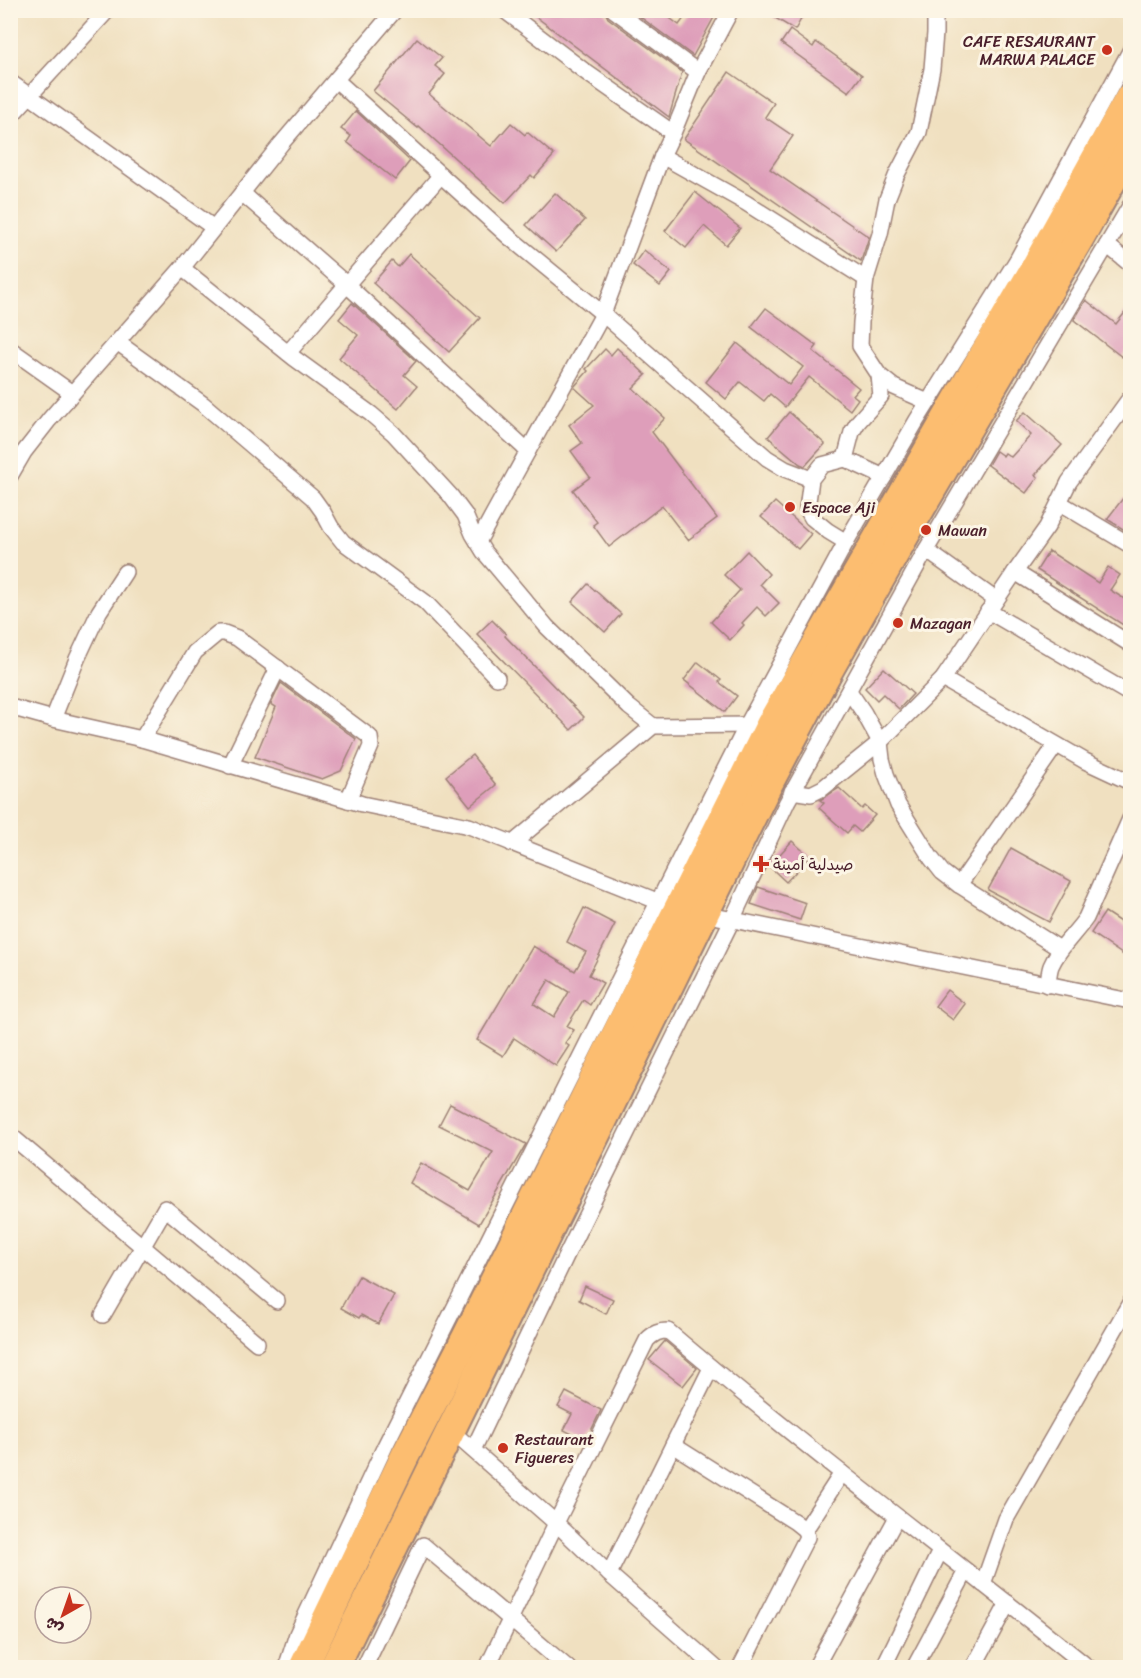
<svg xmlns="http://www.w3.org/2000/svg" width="1141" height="1678" font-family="Sriracha,'Playpen Sans Arabic',sans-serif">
<rect width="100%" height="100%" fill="#fcf5e5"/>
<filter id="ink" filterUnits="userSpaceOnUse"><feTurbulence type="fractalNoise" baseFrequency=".0167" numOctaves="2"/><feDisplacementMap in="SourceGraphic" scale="12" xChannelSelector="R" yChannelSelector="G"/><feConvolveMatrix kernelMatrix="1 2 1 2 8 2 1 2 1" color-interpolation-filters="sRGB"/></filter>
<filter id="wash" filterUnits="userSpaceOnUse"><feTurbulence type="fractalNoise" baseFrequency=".008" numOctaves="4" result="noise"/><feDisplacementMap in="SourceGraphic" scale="24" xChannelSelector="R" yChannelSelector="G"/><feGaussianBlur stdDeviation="1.35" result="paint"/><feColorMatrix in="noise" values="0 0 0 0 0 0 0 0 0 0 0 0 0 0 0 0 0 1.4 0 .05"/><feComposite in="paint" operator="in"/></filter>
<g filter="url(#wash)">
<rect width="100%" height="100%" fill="#f0e0c0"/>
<g id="blocks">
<!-- building -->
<g fill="#de9eba" fill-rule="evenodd">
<path d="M527,10h77l4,8 74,54 -13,45z"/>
<path d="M631,10h28l20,15 11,-15h28l-25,46z"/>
<path d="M762,10h44l-11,20z"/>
<path d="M790,30l23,17 3,-5 46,33 -13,17 -68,-49z"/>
<path d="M417,38l25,20 -7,8 10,8 -16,20 62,52 20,-23 14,12 2,-3 27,23 -20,23 -3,-3 -26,28 -86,-77 -1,2 -45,-37z"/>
<path d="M729,72l45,31 -9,14 28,19 -23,33 99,68 -8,24 -177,-122z"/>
<path d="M356,111l54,50 -15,19 -48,-38 4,-6 -10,-7z"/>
<path d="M695,192l45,36 -14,17 -22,-19 -18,22 -21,-17z"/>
<path d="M555,193l30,27 -29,32 -30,-27z"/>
<path d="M644,250l27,22 -11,14 -27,-21z"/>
<path d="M409,254l71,64 -31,34 -76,-69 19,-22 6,6z"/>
<path d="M1086,300l30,24 15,-19v40l-9,12 -48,-37z"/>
<path d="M352,303l64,58 -12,14 13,11 -19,23 -59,-51 19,-23 -19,-16z"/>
<path d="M766,308l51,38 -4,5 46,37 -6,7 5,4 -8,11 -41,-33 -24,30 -15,-13 -6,7 -24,-19 -14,17 -20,-17 31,-39 52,42 14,-18 -52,-40z"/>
<path d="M617,348l29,27 -13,13 32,30 -13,14 65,86 -29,22 -26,-34 -53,41 -16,-22 4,-3 -24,-32 17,-13 -19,-26 11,-8 -13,-18 25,-20 -20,-18 14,-16 -2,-2 19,-20 6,6z"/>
<path d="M789,412l36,32 -20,22 -5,-2 -32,-27z"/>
<path d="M1025,412l37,33 -27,30 3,2 -12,16 -38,-28 8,-14 7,5 2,-3 6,4 20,-22 -15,-14z"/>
<path d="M1124,497l7,6v31l-24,-15z"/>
<path d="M775,502l36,32 -13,15 -37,-32z"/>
<path d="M747,551l22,23 -9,10 19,19 -13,13 -9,-9 -15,16 2,2 -14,15 -19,-18 29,-32 -16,-15z"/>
<path d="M1049,551l49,32 10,-16 12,8 -10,15 21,13v27l-94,-60z"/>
<path d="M588,584l33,30 -16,18 -33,-30z"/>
<path d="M492,620l14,14 -1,2 79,81 -13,13 -94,-96z"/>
<path d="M698,662l23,18 -2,2 18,14 -12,16 -41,-32z"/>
<path d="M884,668l29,26 -14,15 -16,-15 -6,6 -12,-12z"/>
<path d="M281,683l75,56 -15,32 -19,8 -67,-22 21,-50 -5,-3z"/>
<path d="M472,755l24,30 -26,21 -24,-30z"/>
<path d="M839,788l23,21 3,-3 10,9 -15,17 -7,-6 -6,7 -28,-25 5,-5 -4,-3z"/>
<path d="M792,841l18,16 -24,25 -17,-16z"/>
<path d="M1011,848l60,33 -22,41 -61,-32z"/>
<path d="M758,887l48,16 -6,17 -49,-16z"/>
<path d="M584,908l31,16 -26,51 14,8 -13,22 -7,-5 -16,26 7,4 -9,13 4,3 -13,20 -42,-28 -11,18 -26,-16 56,-94 42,25 11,-19 -19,-10zM549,980l20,12 -15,25 -20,-13z"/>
<path d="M1105,912l26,17v19l-6,8 -34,-23z"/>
<path d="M947,990l18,14 -12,16 -18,-14z"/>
<path d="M450,1104l76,40 -47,80 -69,-41 11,-20 49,28 23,-39 -54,-27z"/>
<path d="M359,1276l35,19 -16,29 -17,-9 -2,3 -18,-10z"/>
<path d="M585,1286l28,13 -7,15 -27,-14z"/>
<path d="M665,1341l32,27 -14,18 -34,-26z"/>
<path d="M566,1392l35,18 -15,31 -22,-11 8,-16 -14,-7z"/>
</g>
</g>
</g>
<g filter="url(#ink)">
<use href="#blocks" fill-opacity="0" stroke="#9d8076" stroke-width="1.5"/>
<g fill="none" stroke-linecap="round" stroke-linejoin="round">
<defs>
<g id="street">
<path d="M504,10l83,63 86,60"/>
<path d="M614,10l84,62"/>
<path d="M336,80l173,157 94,77 164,144 18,11 26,10"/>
<path d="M10,82l204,146"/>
<path d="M10,117l98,-107"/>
<path d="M662,156l84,47 120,76"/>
<path d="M242,193l105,92 181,166"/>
<path d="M1130,206l-23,39 23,19"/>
<path d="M182,268l112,90 77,56 22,19 57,62 15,20 8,19 11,18 63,75 82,80 24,19"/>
<path d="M117,342l86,62 110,94 10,14 8,15 12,15 82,60 72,76"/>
<path d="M10,349l62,44"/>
<path d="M288,353l153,-178"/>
<path d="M928,402l-34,-15 -15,-12 -19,-29 1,-24 5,-43 14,-45 7,-35 10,-25 22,-42 13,-63 3,-36v-23"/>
<path d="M845,459l7,-27 6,-10 23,-26 -2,-21"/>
<path d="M10,476l14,-24 25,-32 133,-152 99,-124 114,-134"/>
<path d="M1060,503l70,42"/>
<path d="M478,542l125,-228 59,-158 11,-23 25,-61 33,-62"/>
<path d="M846,542l-18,-11 -16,-13 -5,-9 4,-30 11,-14 23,-6 39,18"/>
<path d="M926,550l70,50"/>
<path d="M1015,572l115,72"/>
<path d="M988,611l142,83"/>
<path d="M943,679l142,82 45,21"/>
<path d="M849,691l15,22 16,29 2,17 4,15 12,31 33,53 11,14 17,13 101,64"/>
<path d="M10,707l43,12 89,20 220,65 107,22 198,79"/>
<path d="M53,719l24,-60 22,-47 26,-40"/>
<path d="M142,739l53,-87 23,-19h6l13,5 133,99 1,9 -23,54"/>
<path d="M230,766l48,-98"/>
<path d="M792,791l19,3 12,-6 57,-46 63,-63 72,-107 32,-45 22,-45 61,-84"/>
<path d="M512,844l141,-118 101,-1"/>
<path d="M959,885l97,-140"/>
<path d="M699,913l431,88"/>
<path d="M1047,985c2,-6 2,-14 4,-19 8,-19 24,-32 35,-48l44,-99"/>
<path d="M10,1135l247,208"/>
<path d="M103,1315l62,-107 112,93"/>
<path d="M450,1430l106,93 53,51 107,94"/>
<path d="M673,1445l122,77 10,8"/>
<path d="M473,1450l94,-196 165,-334 55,-118 139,-252 181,-305"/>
<path d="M609,1574l102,-206"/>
<path d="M983,1584l23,-65 124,-216"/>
<path d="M286,1668l11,-34 88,-188 362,-721 99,-183 71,-122 100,-160 113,-209"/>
<path d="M364,1668l59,-123 145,123"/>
<path d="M487,1668l69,-145 91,-183c7,-7 12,-9 21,-9 137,117 281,224 421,337"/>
<path d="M740,1668l67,-131 -2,-7 37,-57"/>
<path d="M815,1668l82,-151"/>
<path d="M883,1668l57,-117"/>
<path d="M914,1668l52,-97"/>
<path d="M973,1668l35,-65"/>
</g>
<g id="highway">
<path d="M303,1668l102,-212 62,-120 211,-427 92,-184 198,-344 65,-110 97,-174"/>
<path d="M334,1668l429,-874 63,-119 79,-140 173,-294 52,-92"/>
</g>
</defs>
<!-- street casing -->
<use href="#street" stroke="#9d8076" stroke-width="18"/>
<!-- highway casing -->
<use href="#highway" stroke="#9d8076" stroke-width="32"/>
<!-- street -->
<use href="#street" stroke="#fff" stroke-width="15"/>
<!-- highway -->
<use href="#highway" stroke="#fcbd6f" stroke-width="28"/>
</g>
</g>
<!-- markers -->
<g fill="#c8321e" stroke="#fcf5e5" stroke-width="2">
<circle cx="1107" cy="50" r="6"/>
<circle cx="790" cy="507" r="6"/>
<circle cx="926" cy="530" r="6"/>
<circle cx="898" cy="623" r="6"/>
<path d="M758 855h6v6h6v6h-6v6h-6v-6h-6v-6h6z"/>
<circle cx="503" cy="1448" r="6"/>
</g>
<g text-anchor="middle" stroke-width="6" stroke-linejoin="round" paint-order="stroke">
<!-- poi labels -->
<g font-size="16" fill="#4a1f2b" stroke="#fcf5e5" text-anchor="start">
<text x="1095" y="47" text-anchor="end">CAFE RESAURANT<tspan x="1095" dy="18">MARWA PALACE</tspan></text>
<text x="802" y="513">Espace Aji</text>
<text x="938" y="536">Mawan</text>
<text x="910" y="629">Mazagan</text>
<text x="773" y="870">صيدلية أمينة</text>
<text x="515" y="1445">Restaurant<tspan x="515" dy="18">Figueres</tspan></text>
</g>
</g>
<!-- margin -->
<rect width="1141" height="1678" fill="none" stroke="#fcf5e5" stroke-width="36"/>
<!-- north arrow -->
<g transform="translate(63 1615) rotate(220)"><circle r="28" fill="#fcf5e5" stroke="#b59f9b" stroke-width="1.5"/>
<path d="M0-4.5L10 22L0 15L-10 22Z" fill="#c8321e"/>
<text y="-9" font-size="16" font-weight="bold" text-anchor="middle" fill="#4a1f2b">ش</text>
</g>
</svg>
